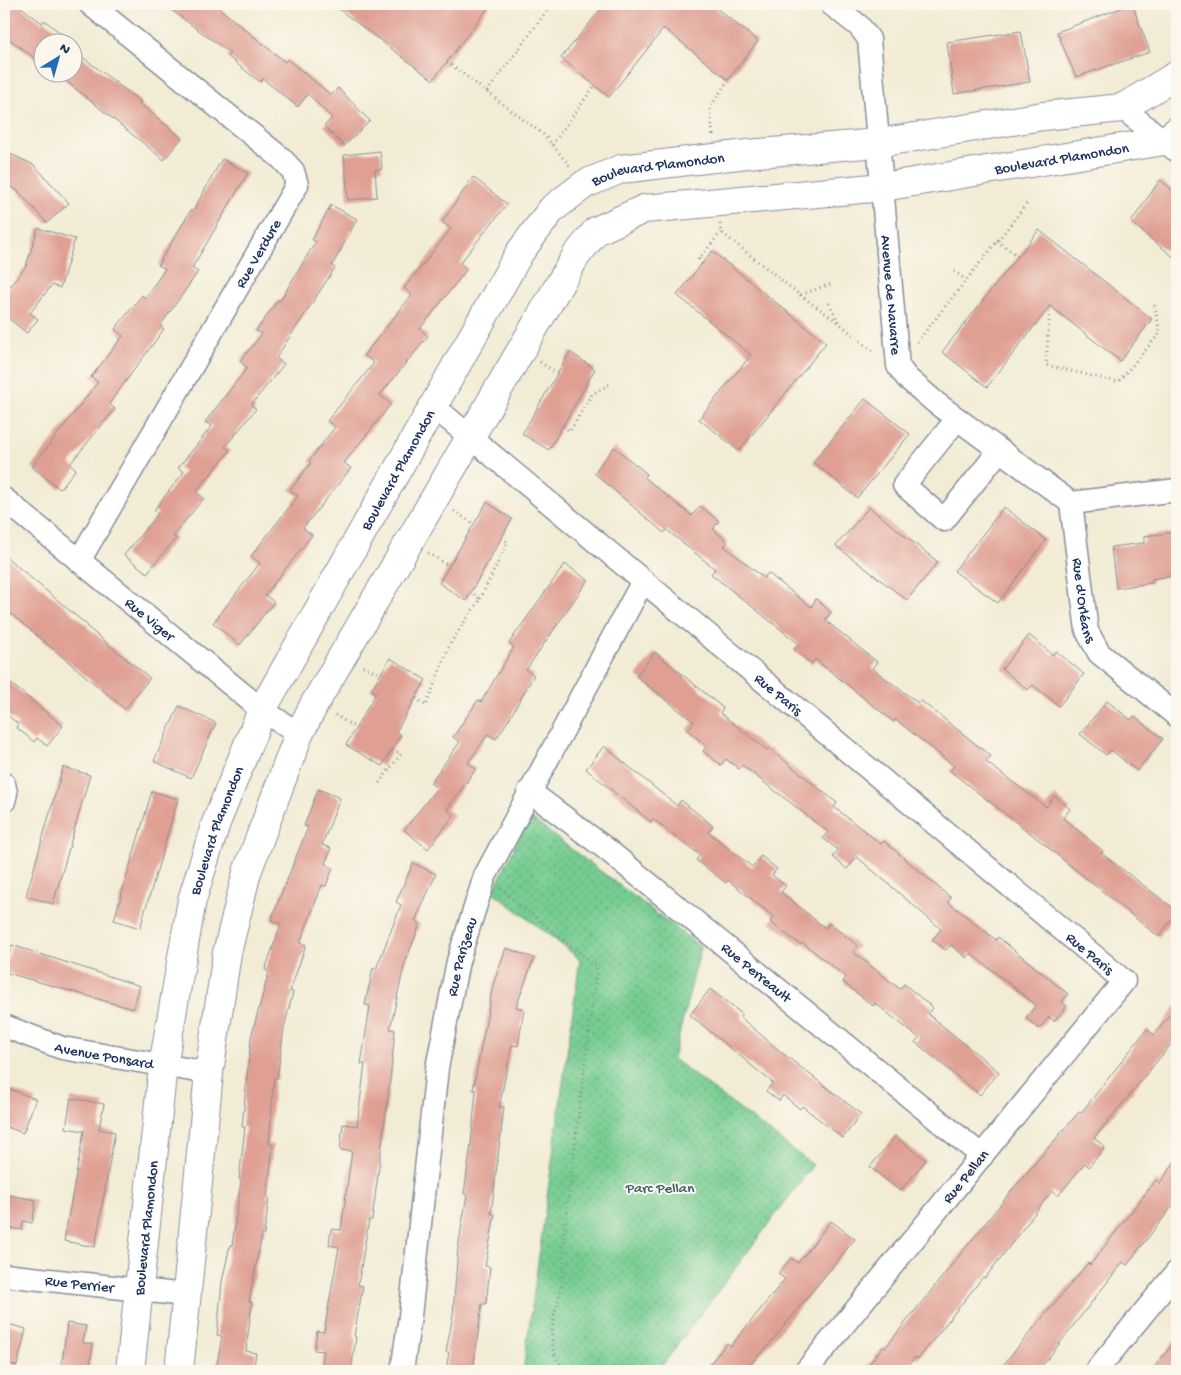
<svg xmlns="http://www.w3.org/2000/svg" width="1181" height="1375" font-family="'Gochi Hand',sans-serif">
<defs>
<pattern id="park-dots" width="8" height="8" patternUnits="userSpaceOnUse" patternTransform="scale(1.25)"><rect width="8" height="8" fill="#75cc91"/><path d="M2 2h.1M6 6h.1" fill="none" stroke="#5fa67a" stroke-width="1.8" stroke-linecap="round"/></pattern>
</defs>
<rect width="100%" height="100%" fill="#fbf7ec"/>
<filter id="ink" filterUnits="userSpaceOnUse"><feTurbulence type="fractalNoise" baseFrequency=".02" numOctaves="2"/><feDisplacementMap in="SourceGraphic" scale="10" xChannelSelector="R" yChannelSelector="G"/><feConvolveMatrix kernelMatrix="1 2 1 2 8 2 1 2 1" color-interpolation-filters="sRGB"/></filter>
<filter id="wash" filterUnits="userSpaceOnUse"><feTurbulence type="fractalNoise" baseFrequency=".0096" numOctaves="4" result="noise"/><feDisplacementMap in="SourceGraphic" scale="20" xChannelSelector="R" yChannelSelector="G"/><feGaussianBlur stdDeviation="1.12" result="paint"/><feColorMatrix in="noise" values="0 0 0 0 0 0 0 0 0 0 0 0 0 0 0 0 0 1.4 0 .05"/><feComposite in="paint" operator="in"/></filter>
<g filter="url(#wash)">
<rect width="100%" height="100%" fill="#f2ecd5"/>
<!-- park -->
<path fill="url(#park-dots)" stroke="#487e78" d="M529,817l172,130 -28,112 140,106 -155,206h-135l57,-412 -87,-67z"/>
<g id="blocks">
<!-- building -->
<g fill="#df9f93">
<path d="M4,4h13l25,19 2,-3 20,16 -3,4 3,2h-22v22l-38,-29z"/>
<path d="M163,4h51l71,58 2,-3 44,36 7,-7 32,33 -26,25 -20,-20 8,-8 -24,-24 -10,13 -35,-28 -3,3 -33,-26 3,-3z"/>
<path d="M332,4h159l-58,76z"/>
<path d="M605,4h106l47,37 -30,39 -64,-52 -55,69 -48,-39z"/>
<path d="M1132,4l18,48 -74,25 -19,-45z"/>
<path d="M1021,31l9,51 -76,12 -7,-52z"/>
<path d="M72,49l69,53 -2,1 43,35 -18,22 -109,-88h17z"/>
<path d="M4,151l30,14 35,38 -22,20 -30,-33 -13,-6z"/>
<path d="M380,151l2,18 -7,1 2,27 -29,3 -4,-45z"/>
<path d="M222,159l26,14 -56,95 6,4 -38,54 4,3 -55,75 6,5 -45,55 6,5 -16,20 -28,-22 66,-85 -7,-5 32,-41 -8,-7 27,-34 3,3 20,-29 -7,-4 33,-55 2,1z"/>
<path d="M473,177l34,27 -47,59 7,6 -47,60 8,7 -48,59 11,9 -47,59 7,5 -48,60 9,7 -47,60 9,7 -34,43 -27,-22 47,-60 -9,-7 47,-60 -8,-6 21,-27 -2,-2 26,-34 -8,-6 47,-58 -10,-8 48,-60 -8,-7 47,-59 -9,-7z"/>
<path d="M1160,180l17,13v67l-46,-38z"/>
<path d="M331,205l26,14 -25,47 3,2 -59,90 8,6 -33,41 5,4 -31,38 5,4 -34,41 8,6 -31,38 3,2 -29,35 -23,-18 34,-41 -4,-4 30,-38 -6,-4 34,-42 -7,-4 42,-54 -7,-7 22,-27 -6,-3 22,-31 2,1 36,-60 -4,-1z"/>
<path d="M38,228l37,11 -15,49 -8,-3 -22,28 8,6 -11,14 -23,-18v-21l22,-28z"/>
<path d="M1039,230l113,89 -32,42 -70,-55 -63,81 -45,-35z"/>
<path d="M712,251l114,92 -87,108 -40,-32 52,-64 -74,-60z"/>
<path d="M570,352l25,17 -46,81 -27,-16z"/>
<path d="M865,399l45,35 -53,64 -44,-36z"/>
<path d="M614,447l33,27 -3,3 48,39 8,-10 19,15 -6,8 15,13 -4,4 40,32 4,-5 43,34 5,-8 15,13 -6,8 52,42 -5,6 46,35 2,-3 71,56 -5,6 60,45 9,-11 15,13 -7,9 40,33 -2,2 76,58 -18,26 -125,-101 -84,-65 4,-5 -59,-47 -1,3 -79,-63 -3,5 -18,-14 5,-6 -88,-70 4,-5 -48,-39 -3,3 -70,-60z"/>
<path d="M487,502l25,17 -46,82 -27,-18z"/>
<path d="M869,507l69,55 -31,38 -71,-54z"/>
<path d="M1004,507l42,33 -48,63 -44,-32z"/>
<path d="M1177,532v43l-25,4v4l-36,5 -5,-41 33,-4v-7z"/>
<path d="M4,555l84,71 -1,1 63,51 -25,31 -121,-101z"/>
<path d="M565,564l23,16 -62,90 8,5 -26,46 -12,18 -8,-5 -20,29 8,6 -29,40 7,6 -26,34 -24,-19 33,-42 -7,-5 30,-41 -7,-5 25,-37 3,2 33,-55 -5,-4z"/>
<path d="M1029,635l24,20 3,-4 28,23 -25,32 -26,-21 -5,5 -26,-21z"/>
<path d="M655,652l68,56 -3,5 47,37 2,-2 68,55 -3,4 47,37 3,-3 67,57 -3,4 48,38 2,-3 70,57 -6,8 5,4 -13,15 -5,-4 -10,12 -13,-11 10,-13 -66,-52 -3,5 -16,-13 -5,5 -14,-10 9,-11 -84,-72 -10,12 -14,-12 5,-7 -15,-12 5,-6 -86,-67 -3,4 -13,-10 -5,6 -18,-14 4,-5 -20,-16 7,-8 -58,-46z"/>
<path d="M390,658l36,22 -30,52 5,3 -19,31 -36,-21 30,-52 -5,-3z"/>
<path d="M4,678l59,48 -16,20 -10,-8 -3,4 -18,-15 2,-3 -14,-12z"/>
<path d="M1107,701l24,19 3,-4 29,23 -26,32 -26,-21 -5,5 -26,-21z"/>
<path d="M179,706l37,17 -25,55 -37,-17z"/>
<path d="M604,746l73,60 4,-6 32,26 -5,6 44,35 9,-11 16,13 -5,6 14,11 -5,6 44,36 4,-5 29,23 -5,6 47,37 4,-5 29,24 -5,6 71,58 -19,23 -65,-53 4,-4 -44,-35 -2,3 -30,-24 3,-5 -43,-34 -2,2 -31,-23 4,-5 -46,-37 -2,3 -30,-23 4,-5 -47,-36 -2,3 -65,-53z"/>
<path d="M63,767l27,8 -37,129 -27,-8z"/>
<path d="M318,789l22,9 -18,47 9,3 -6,16 8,4 -7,18 -4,-1 -22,58 6,2 -16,46 3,1 -9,36 -7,51 -3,-1 -5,66 4,1 -6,53h2l-5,37h-2l-13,66 3,1 -6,49 10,2 -3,18h-37l6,-35 -5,-1 5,-53 8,-37 2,1 9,-66 -2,-1 6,-52h-3l9,-90 18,-65 -4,-2 16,-46 -10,-4 37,-93 -4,-1z"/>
<path d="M152,791l26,8 -38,129 -26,-8z"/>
<path d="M413,863l23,11 -21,47 5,3 -16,42 -14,63 5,1 -5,51 -18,139h-3l-11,65 5,1 -9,50 2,1 -5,34h-30l3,-20 -10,-1 3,-19 7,1 15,-85 -10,-2 2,-16 10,1 11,-79 -12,-1 3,-26 14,2 8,-62h-4l9,-58 -5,-1 8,-37 3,1 25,-64 -5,-3z"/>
<path d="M12,945l128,41 -7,23 -129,-37z"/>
<path d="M506,948l28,10 -18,49 8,2 -6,37 -6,-1 -13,62h5l-13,107h4l-10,52 5,1 -4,37h-4l-9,67h-27l3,-19h-3l7,-38 5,-66 9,-53 -3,-1 7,-50 5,-54h-3l20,-105z"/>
<path d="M710,989l32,25 -2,3 41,35 80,62 -18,24 -41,-32 -2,3 -17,-14 -4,6 -13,-10 7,-8 -83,-68z"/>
<path d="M1177,1005v32l-83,101 11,9 -16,20 -4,-4 -27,33 -6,-5 -67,87 -2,-1 -65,82 -3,-2 -11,14h-41l20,-24 2,1 127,-158 67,-78 2,1 66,-84 7,6z"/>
<path d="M4,1087l32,12 -13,34 -19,-7z"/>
<path d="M71,1098l33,6 -5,25 16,3 -20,115 -31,-6 20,-110 -18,-3z"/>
<path d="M895,1136l31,24 -26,31 -30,-24z"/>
<path d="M1177,1159v41l-50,65 -4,-3 -85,109h-40l90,-108 2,2 66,-85 4,3z"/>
<path d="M4,1194l32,6 -4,23 -9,-2 -1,9 -18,-3z"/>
<path d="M831,1221l24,18 -93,114 -1,-1 -16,19h-41l23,-28 4,3 54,-67 -7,-5 13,-16 7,5z"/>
<path d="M4,1323l22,6 -9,37 -13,-4z"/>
<path d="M67,1323l19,3 -3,17 10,1 -4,27h-28z"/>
<path d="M1177,1338v33h-26z"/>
</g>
</g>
</g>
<g filter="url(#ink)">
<use href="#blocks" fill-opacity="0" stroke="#868e9a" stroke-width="1"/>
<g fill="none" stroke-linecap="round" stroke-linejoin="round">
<defs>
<g id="minor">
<path id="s1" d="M831,4l28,22 10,13 29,327 9,12 29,25 135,100 106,-13"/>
<path d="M1122,108l55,43"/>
<path id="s2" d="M433,406l691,575 -318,390"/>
<path d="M957,419l-53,66 40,35 55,-69"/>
<path id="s3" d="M4,499l258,211 37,24"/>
<path id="s4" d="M1071,503l16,128 12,22 78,63"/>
<path id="s5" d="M79,561l218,-376 -4,-14 -12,-13 -191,-154"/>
<path d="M4,784l2,9 -2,8"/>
<path id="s6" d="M529,791l76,57 377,308"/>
<path id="s7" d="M4,1026l58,22 147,25"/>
<path id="s8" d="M4,1275l182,20"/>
<path id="s9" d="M402,1371l8,-55 27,-248 21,-107 27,-85 158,-295"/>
<path d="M1096,1371l81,-99"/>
</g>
<g id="tertiary">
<path id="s10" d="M130,1371l33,-305 29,-166 24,-77 46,-113 258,-458 32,-43 33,-25 36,-15 126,-15 131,-11 165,-27 79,-8 55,-33"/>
<path id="s11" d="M179,1371l30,-298 18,-120 20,-81 52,-138 16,-31 261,-447 20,-25 48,-22 239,-22 281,-46 13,-10"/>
</g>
</defs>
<!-- minor casing -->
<use href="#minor" stroke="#868e9a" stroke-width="25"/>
<!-- tertiary casing -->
<use href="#tertiary" stroke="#868e9a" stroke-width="30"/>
<!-- path -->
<g stroke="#868e9a" stroke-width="3" stroke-dasharray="1 4" stroke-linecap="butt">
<path d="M1151,5l3,-1"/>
<path d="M447,62l97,73 26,31"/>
<path d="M487,92l65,-88"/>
<path d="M713,135l-3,-27 18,-28"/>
<path d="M552,145l43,-60"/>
<path d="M720,224l1,8 79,63 31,-11"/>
<path d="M997,241l21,15"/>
<path d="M702,264l-3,-5 22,-27"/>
<path d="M954,271l12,9"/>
<path d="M800,295l38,27"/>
<path d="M829,303l10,20 36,30"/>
<path d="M1050,306l-4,59 72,17 42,-49 -6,-31"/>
<path d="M917,342l112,-141"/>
<path d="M540,362l17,12"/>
<path d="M563,426l7,5 22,-37 20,-11"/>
<path d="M454,511l20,13"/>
<path d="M428,553l21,13"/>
<path d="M480,599l28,-57 -7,-4"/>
<path d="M363,666l17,8"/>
<path d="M416,698l10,8 25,-64 29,-43 -9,-7"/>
<path d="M335,715l21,13"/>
<path d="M379,783l22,-29 -9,-5"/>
<path d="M501,889l96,78 -35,281c12,39 -32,92 5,123"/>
</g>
<!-- minor -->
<use href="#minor" stroke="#fff" stroke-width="22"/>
<!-- tertiary -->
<use href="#tertiary" stroke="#fff" stroke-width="28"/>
</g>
</g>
<g text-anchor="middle" stroke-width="4" stroke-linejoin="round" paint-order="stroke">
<!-- street labels -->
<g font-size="15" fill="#1b2f5e" stroke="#fbf7ec">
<text dy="5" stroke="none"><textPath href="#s11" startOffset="1710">Boulevard Plamondon</textPath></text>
<text dy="5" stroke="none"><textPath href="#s10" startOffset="1374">Boulevard Plamondon</textPath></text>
<text dy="5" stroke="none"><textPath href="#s5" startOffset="356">Rue Verdure</textPath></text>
<text dy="5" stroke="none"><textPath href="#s1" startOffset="309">Avenue de Navarre</textPath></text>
<text dy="5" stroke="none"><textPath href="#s10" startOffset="954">Boulevard Plamondon</textPath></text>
<text dy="5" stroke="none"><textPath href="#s4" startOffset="98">Rue d'Orléans</textPath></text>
<text dy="5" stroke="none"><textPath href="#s3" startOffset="189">Rue Viger</textPath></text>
<text dy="5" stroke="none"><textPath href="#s2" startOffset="450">Rue Paris</textPath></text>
<text dy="5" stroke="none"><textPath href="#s10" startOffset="549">Boulevard Plamondon</textPath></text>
<text dy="5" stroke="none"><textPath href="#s2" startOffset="855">Rue Paris</textPath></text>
<text dy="5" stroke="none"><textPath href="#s9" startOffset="419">Rue Parizeau</textPath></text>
<text dy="5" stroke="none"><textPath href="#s6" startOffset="291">Rue Perreault</textPath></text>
<text dy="5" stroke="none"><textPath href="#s7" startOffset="105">Avenue Ponsard</textPath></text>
<text transform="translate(965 1176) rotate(-51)" y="5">Rue Pellan</text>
<text dy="5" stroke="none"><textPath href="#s10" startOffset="144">Boulevard Plamondon</textPath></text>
<text dy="5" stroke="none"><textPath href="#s8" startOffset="76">Rue Perrier</textPath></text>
</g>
<!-- park labels -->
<g font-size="15" fill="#365e6d" stroke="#fbf7ec">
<text x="660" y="1192">Parc Pellan</text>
</g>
</g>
<!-- margin -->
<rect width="1181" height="1375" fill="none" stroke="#fbf7ec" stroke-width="20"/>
<!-- north arrow -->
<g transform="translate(58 58) rotate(37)"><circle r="24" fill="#fbf7ec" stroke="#a1a7b3"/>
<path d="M0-4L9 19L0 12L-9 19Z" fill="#1f6fb2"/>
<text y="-8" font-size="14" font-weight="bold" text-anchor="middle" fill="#1b2f5e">N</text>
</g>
</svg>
